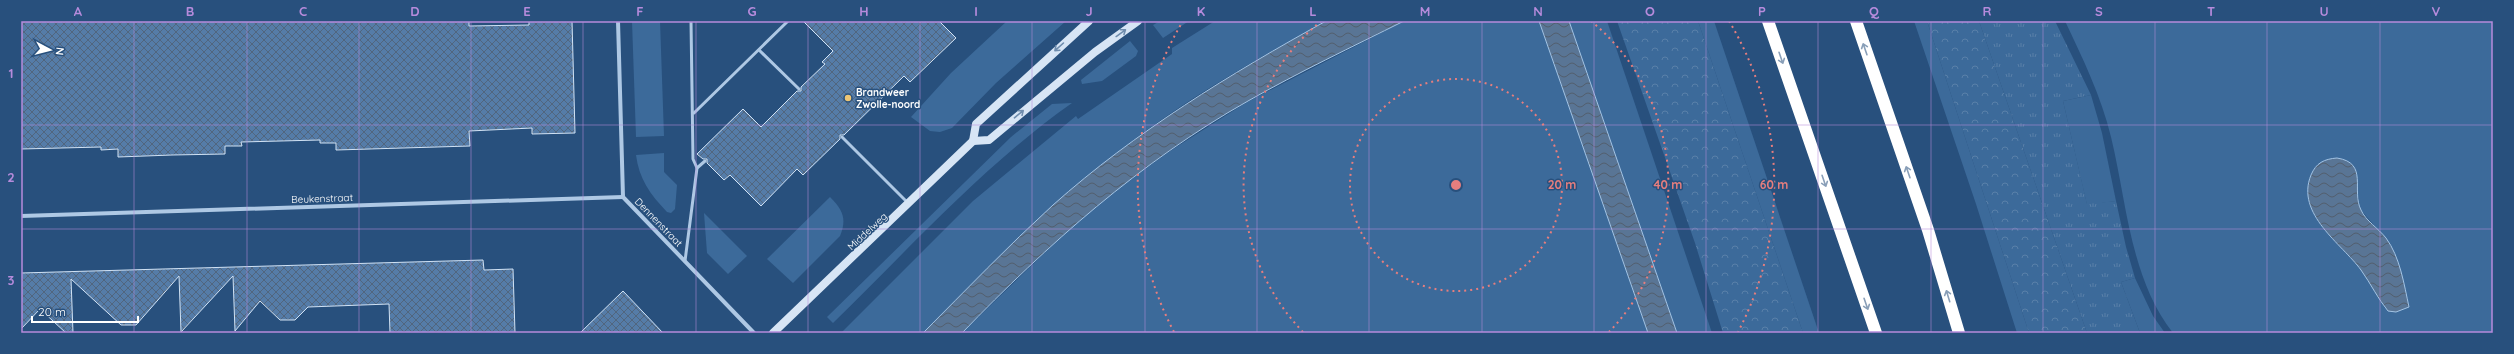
<svg xmlns="http://www.w3.org/2000/svg" width="2514" height="354" font-family="Quicksand,sans-serif">
<defs>
<pattern id="forest-crowns" width="20" height="18" patternUnits="userSpaceOnUse"><rect width="20" height="18" fill="#3c6a9a"/><path d="M2 6a3 3 0 1 1 6 0M12 15a3 3 0 1 1 6 0" fill="none" stroke="#5980a9"/></pattern>
<pattern id="park-tufts" width="24" height="20" patternUnits="userSpaceOnUse"><rect width="24" height="20" fill="#3c6a9a"/><path d="M3 7l-1-3M5 7V3M7 7l1-3M15 17l-1-3M17 17v-4M19 17l1-3" fill="none" stroke="#5980a9"/></pattern>
<pattern id="water-waves" width="16" height="10" patternUnits="userSpaceOnUse"><rect width="16" height="10" fill="#597595"/><path d="M0 5q4-4 8 0t8 0" fill="none" stroke="#525e6d"/></pattern>
<pattern id="building-cross-hatch" width="8" height="8" patternUnits="userSpaceOnUse"><rect width="8" height="8" fill="#557ca8"/><path d="M0 0l8 8M0 8l8-8" fill="none" stroke="#51667f"/></pattern>
</defs>
<rect width="100%" height="100%" fill="#28507d"/>
<!-- green -->
<g fill="#3c6a9a" fill-rule="evenodd">
<path d="M632,21h28l4,115 -28,1z"/>
<path d="M1007,21h59l-70,62 -44,45 -12,4 -10,-1 -19,-14 40,-44z"/>
<path d="M1160,21h29l-26,17 -10,-13z"/>
<path d="M1215,21h111c-57,32 -115,63 -169,102 -86,61 -160,135 -234,210h-82l132,-132 103,-85 2,3 94,-65v-6z"/>
<path d="M1404,21h135l109,312h-686l110,-107 49,-40 49,-35 77,-49z"/>
<path d="M1569,21h38l105,312h-35z"/>
<path d="M1698,21h16l105,312h-16z"/>
<path d="M1914,21h13l102,312h-12l-41,-129z"/>
<path d="M2065,21h428v312h-320c-43,-55 -46,-130 -62,-196 -10,-41 -28,-78 -46,-116zM2337,158l17,9 6,42 29,34 10,24 10,40 -24,1c-8,-13 -15,-26 -24,-38 -20,-26 -66,-57 -50,-95 5,-12 13,-16 26,-17z"/>
<path d="M1130,41l8,10 -2,5 -34,25 -20,3 -1,-4z"/>
<path d="M2091,95l11,38 14,68 -29,4 -24,-104z"/>
<path d="M1072,103c-88,62 -162,145 -239,220l-6,-6 184,-180 41,-33z"/>
<path d="M664,153v19l13,13 -2,24 -4,4 -4,-1c-17,-18 -28,-33 -31,-57z"/>
<path d="M830,197c13,13 17,22 10,39l-47,47 -26,-24z"/>
<path d="M704,213l43,43 -19,18 -21,-21z"/>
<path d="M2135,278l18,38 12,17h-25l-19,-51z"/>
</g>
<!-- forest -->
<g fill="url(#forest-crowns)">
<path d="M1617,21h81l105,312h-80l-28,-90z"/>
<path d="M1927,21h52l108,312h-58z"/>
</g>
<!-- park -->
<path fill="url(#park-tufts)" d="M1979,21h76l36,74 -28,6 24,103 29,-3 10,46 9,31 -14,4 19,51h-53z"/>
<!-- water -->
<g fill="url(#water-waves)" stroke="#a3c4e5">
<path d="M1326,21h78c-52,26 -105,51 -156,80 -108,61 -200,143 -286,232h-39c43,-43 85,-87 130,-128 82,-73 177,-131 273,-184z"/>
<path d="M1539,21h30l108,312h-29z"/>
<path d="M2337,158c32,5 14,32 24,52 5,11 17,18 25,28 14,19 18,46 23,69l-13,5 -8,-1c-10,-12 -17,-27 -27,-41 -19,-26 -66,-56 -50,-95 5,-12 13,-16 26,-17z"/>
</g>
<!-- building -->
<g fill="url(#building-cross-hatch)" stroke="#d1e2f4">
<path d="M21,21h448v5l60,-1v-4h43l3,112 -43,1v-6l-63,3 1,15 -134,4v-7h-16v-3l-79,2 1,4h-17v8l-53,1 -54,2v-8l-17,1v-3l-80,2z"/>
<path d="M803,21h136l17,17 -46,44 -6,-6 -60,59h-4v4l-37,36 -6,-6 -36,37 -31,-31 -6,5 -17,-17v-4h-4l-6,-5 46,-45 18,18 36,-36h4v-4l24,-23 -3,-2 11,-11z"/>
<path d="M483,260l1,10 29,-1 2,64h-125l-1,-29 -81,3 -13,13h-15l-20,-19 -25,30 -2,-55 -52,56 -2,-56 -43,49h-15l-50,-46 2,54h-7l-26,-24 -19,20v-56z"/>
<path d="M623,291l40,42h-83z"/>
</g>
<g fill="none" stroke-linecap="round" stroke-linejoin="round">
<!-- lane -->
<g stroke="#aec8e4" stroke-width="3">
<path d="M691,21l2,138 4,9"/>
<path d="M759,50l40,39"/>
<path d="M694,113l94,-92"/>
<path d="M842,137l66,66"/>
<path d="M685,261l12,-93 8,-7"/>
</g>
<!-- street -->
<g stroke="#aec8e4" stroke-width="4">
<path d="M618,21l5,176 131,136"/>
<path d="M21,216l602,-19"/>
</g>
<!-- secondary -->
<g stroke="#d7e5f5" stroke-width="8">
<path d="M973,141l16,-1 106,-88 43,-31"/>
<path d="M773,333l200,-192 3,-17 113,-103"/>
</g>
<!-- highway -->
<g stroke="#fff" stroke-width="12">
<path d="M1768,21l108,312"/>
<path d="M1856,21l72,209 31,103"/>
</g>
</g>
<!-- one-way arrows -->
<defs><path id="oneway-shaft" d="M-6 0H5M1.5-3L5.5 0L1.5 3" fill="none" stroke-width="1.6" stroke-linecap="round" stroke-linejoin="round"/></defs>
<g stroke="#6e8cad">
<use href="#oneway-shaft" transform="translate(1121 33) rotate(-36)"/>
<use href="#oneway-shaft" transform="translate(1059 47) rotate(138)"/>
<use href="#oneway-shaft" transform="translate(1019 114) rotate(-40)"/>
</g>
<g stroke="#899fb8">
<use href="#oneway-shaft" transform="translate(1865 49) rotate(-109)"/>
<use href="#oneway-shaft" transform="translate(1781 58) rotate(71)"/>
<use href="#oneway-shaft" transform="translate(1908 172) rotate(-109)"/>
<use href="#oneway-shaft" transform="translate(1824 181) rotate(71)"/>
<use href="#oneway-shaft" transform="translate(1948 296) rotate(-107)"/>
<use href="#oneway-shaft" transform="translate(1866 304) rotate(71)"/>
</g>
<!-- grid -->
<path fill="none" stroke="#b68bdc" stroke-width="1" stroke-opacity="0.55" d="M134,21v312M247,21v312M359,21v312M471,21v312M583,21v312M696,21v312M808,21v312M920,21v312M1032,21v312M1145,21v312M1257,21v312M1369,21v312M1482,21v312M1594,21v312M1706,21v312M1818,21v312M1931,21v312M2043,21v312M2155,21v312M2267,21v312M2380,21v312M21,125h2472M21,229h2472"/>
<!-- distance rings -->
<g fill="none" stroke="#e67e7e" stroke-width="2" stroke-dasharray="2 4">
<circle cx="1456" cy="185" r="106"/>
<path d="M1303 332A212 212 0 0 1 1321 21M1591 21A212 212 0 0 1 1609 332"/>
<path d="M1174 332A318 318 0 0 1 1183 21M1729 21A318 318 0 0 1 1738 332"/>
</g>
<!-- markers -->
<circle fill="#ecc575" stroke="#28507d" stroke-width="1.5" cx="848" cy="98" r="4"/>
<g text-anchor="middle" stroke-width="3" stroke-linejoin="round" paint-order="stroke">
<!-- poi labels -->
<g font-size="10" font-weight="bold" fill="#fff" stroke="#28507d" text-anchor="start">
<text x="856" y="96">Brandweer<tspan x="856" dy="12">Zwolle-noord</tspan></text>
</g>
<!-- street labels -->
<g font-size="10" fill="#fff" stroke="#28507d">
<text transform="translate(322 198) rotate(-2)" y="4">Beukenstraat</text>
<text transform="translate(659 222) rotate(46)" y="4">Dennenstraat</text>
<text transform="translate(867 231) rotate(-43)" y="4">Middelweg</text>
</g>
</g>
<circle cx="1456" cy="185" r="6" fill="#e67e7e" stroke="#28507d" stroke-width="2"/>
<g font-size="12" text-anchor="middle" font-weight="bold" fill="#e67e7e" stroke="#28507d" stroke-width="3" stroke-linejoin="round" paint-order="stroke">
<text x="1562" y="189">20 m</text>
<text x="1668" y="189">40 m</text>
<text x="1774" y="189">60 m</text>
</g>
<!-- border -->
<rect width="2514" height="354" fill="none" stroke="#28507d" stroke-width="44"/>
<!-- north arrow -->
<g transform="translate(50 50) rotate(97)" stroke="#28507d" stroke-width="3" paint-order="stroke">
<path d="M0-3L7 15L0 10L-7 15Z" fill="#ffffff"/>
<text y="-6" font-size="11" font-weight="bold" text-anchor="middle" fill="#ffffff">N</text>
</g>
<!-- scale -->
<path d="M32 316v6h106v-6" fill="none" stroke="#ffffff" stroke-width="2"/>
<text x="38" y="316" font-size="12" fill="#ffffff" stroke="#28507d" stroke-width="3" paint-order="stroke">20 m</text>
<rect x="22" y="22" width="2470" height="310" fill="none" stroke="#b68bdc" stroke-width="1.5"/>
<g font-size="13" text-anchor="middle" font-weight="bold" fill="#b68bdc">
<text x="78" y="16">A</text>
<text x="190" y="16">B</text>
<text x="303" y="16">C</text>
<text x="415" y="16">D</text>
<text x="527" y="16">E</text>
<text x="640" y="16">F</text>
<text x="752" y="16">G</text>
<text x="864" y="16">H</text>
<text x="976" y="16">I</text>
<text x="1089" y="16">J</text>
<text x="1201" y="16">K</text>
<text x="1313" y="16">L</text>
<text x="1425" y="16">M</text>
<text x="1538" y="16">N</text>
<text x="1650" y="16">O</text>
<text x="1762" y="16">P</text>
<text x="1874" y="16">Q</text>
<text x="1987" y="16">R</text>
<text x="2099" y="16">S</text>
<text x="2211" y="16">T</text>
<text x="2324" y="16">U</text>
<text x="2436" y="16">V</text>
<text x="11" y="78">1</text>
<text x="11" y="182">2</text>
<text x="11" y="285">3</text>
</g>
</svg>
